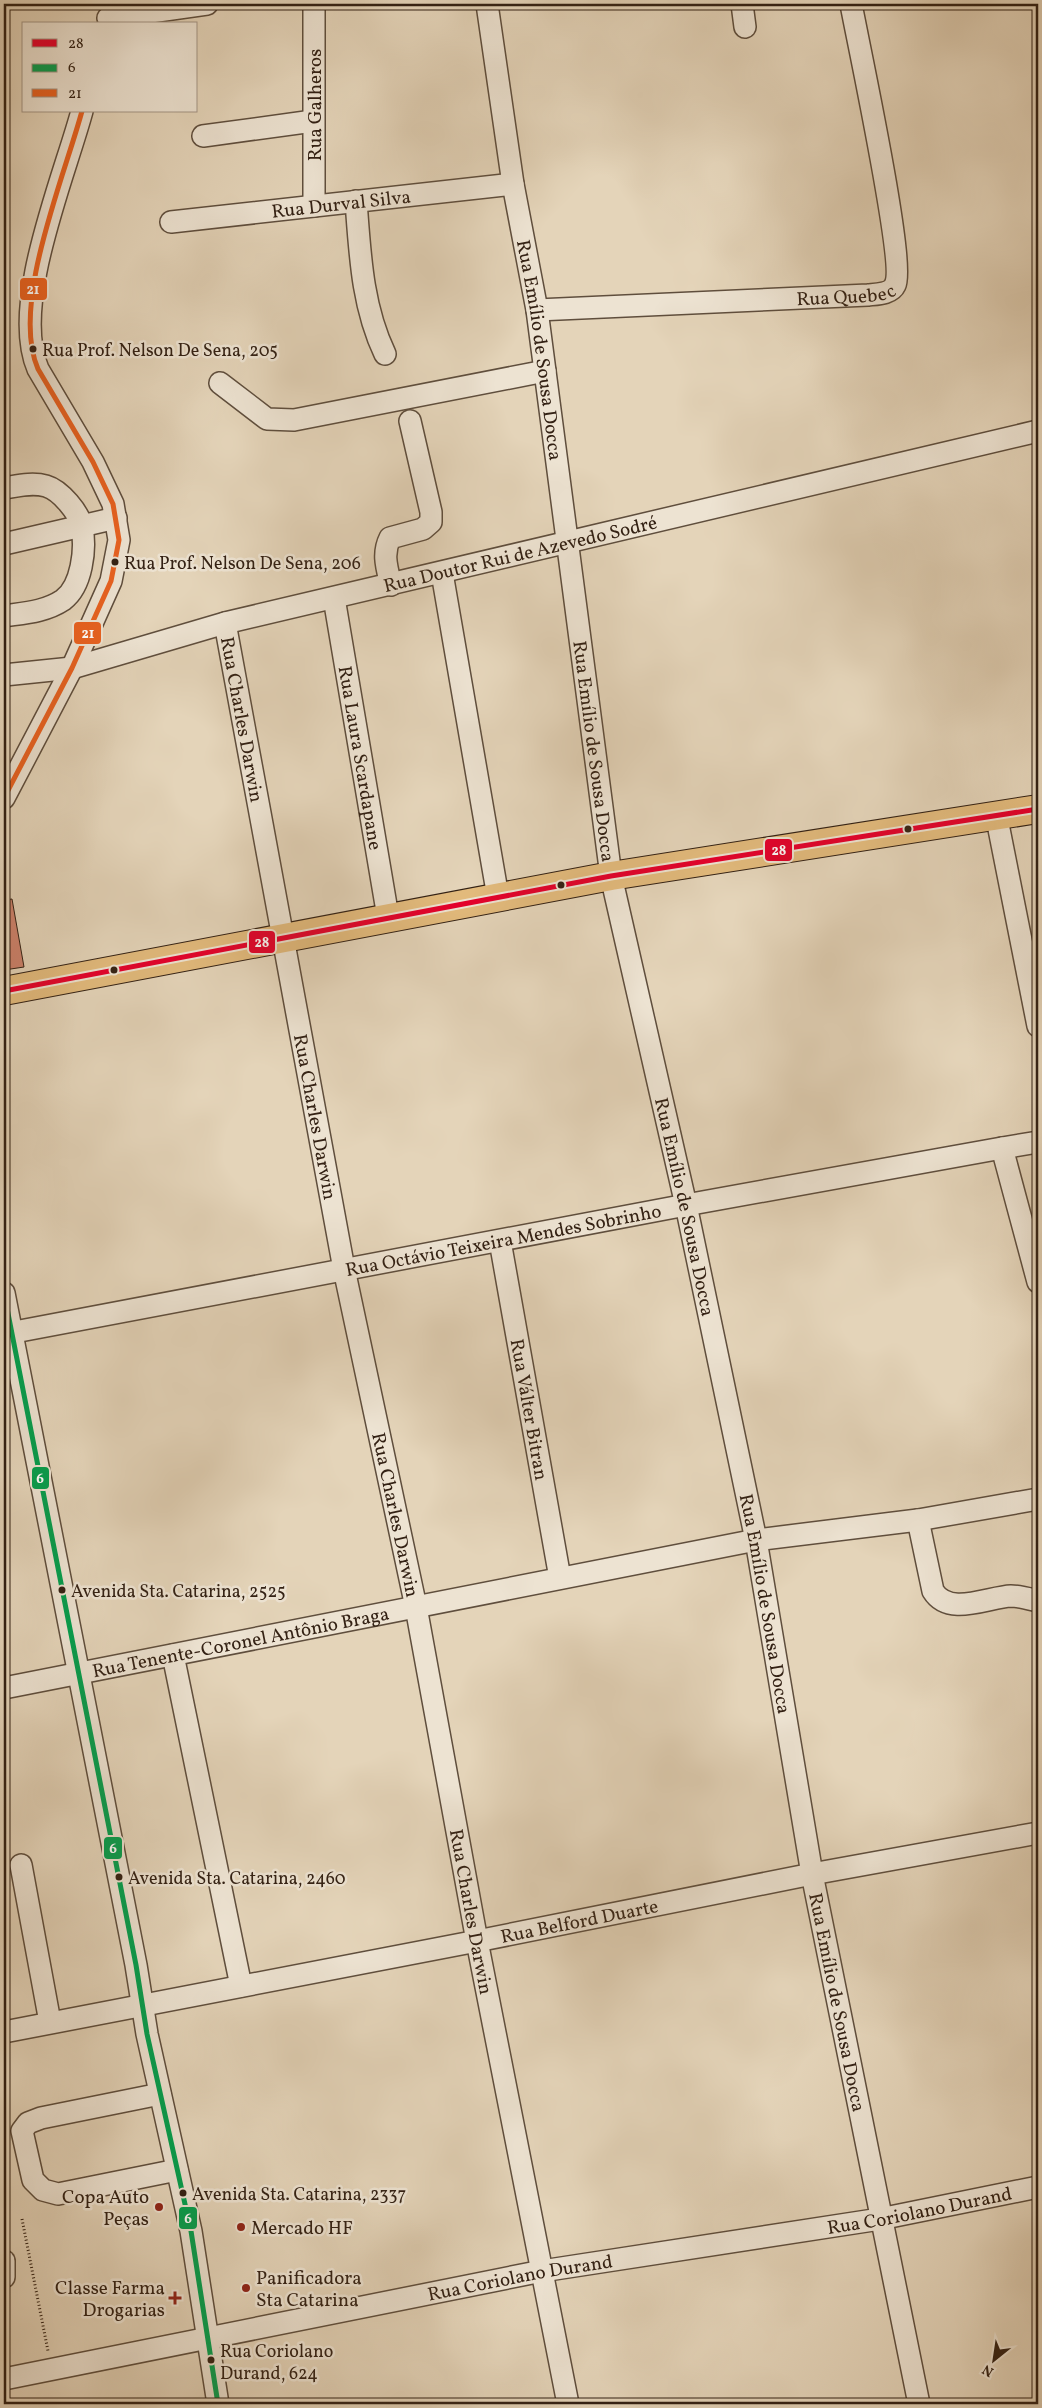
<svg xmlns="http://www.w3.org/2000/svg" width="1042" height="2408" font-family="Vollkorn,serif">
<rect width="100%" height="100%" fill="#e4d4b9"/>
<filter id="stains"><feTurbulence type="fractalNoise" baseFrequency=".004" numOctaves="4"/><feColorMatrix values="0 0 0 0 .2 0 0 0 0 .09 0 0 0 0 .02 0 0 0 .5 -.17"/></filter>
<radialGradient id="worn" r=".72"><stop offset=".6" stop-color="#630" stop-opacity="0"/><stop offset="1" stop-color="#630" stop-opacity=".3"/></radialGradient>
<!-- building -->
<path fill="#cd826c" stroke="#332114" d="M12,899l12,68 -20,3v-70z"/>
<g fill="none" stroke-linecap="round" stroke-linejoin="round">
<defs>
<g id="minor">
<path d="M314,4v202"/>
<path id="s1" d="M487,4l26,180 24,126 74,566 75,329 70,335 56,334 107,530"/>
<path d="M742,4l3,23"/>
<path d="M108,18l99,-14"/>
<path d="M203,136l110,-15"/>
<path d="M356,201c4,53 6,105 29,153"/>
<path id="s2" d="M171,222l342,-38"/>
<path id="s3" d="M537,310l331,-15c9,-1 23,-1 27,-10 11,-21 -37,-243 -44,-281"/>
<path d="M220,383l47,36 27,1 251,-49"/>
<path d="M4,488c13,-2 28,-6 42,-2 14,4 34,27 36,42 4,21 0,58 -19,72 -18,12 -39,13 -59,16"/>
<path d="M4,544l112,-26"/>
<path d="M442,573l56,324"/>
<path d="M391,585c-4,-17 -9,-31 -1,-47l33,-9 8,-7v-10l-21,-91"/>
<path id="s4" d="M334,598l54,319"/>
<path id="s5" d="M225,623l119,646 72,338 61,334 91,463"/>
<path id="s6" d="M4,675l68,-7 153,-45 813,-192"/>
<path d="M4,798l68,-130 39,-87 8,-41 -6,-36 -20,-42 -55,-93c-28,-64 26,-191 44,-258"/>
<path d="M996,814l42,212"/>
<path d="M1038,1142l-36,6 36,134"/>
<path id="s7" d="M500,1241l60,337"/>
<path d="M4,1293l132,672 11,69 44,197 27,173"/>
<path id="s8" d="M4,1334l682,-129 316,-57"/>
<path d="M918,1520l15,71c16,26 55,6 78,5 9,0 19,3 27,5"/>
<path d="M173,1655l68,331"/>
<path id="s9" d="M4,1688l752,-148 162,-20 120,-21"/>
<path d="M21,1865l29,157"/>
<path id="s10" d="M4,2032l473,-91 335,-67 226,-41"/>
<path d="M160,2094l-119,24 -13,5 -6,8 11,49 10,10 15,4 119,-24"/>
<path d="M4,2261v16"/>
<path id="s11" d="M4,2379l538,-108 338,-52 158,-32"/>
</g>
<path id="major" d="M4,991l607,-115 427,-67"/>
</defs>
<!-- minor casing -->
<use href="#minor" stroke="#5f4e3d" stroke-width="24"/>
<!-- major casing -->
<use href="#major" stroke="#332114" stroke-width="30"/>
<!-- path -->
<path stroke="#332114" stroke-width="3" stroke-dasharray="1 2.5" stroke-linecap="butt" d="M22,2219l26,132"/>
<!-- minor -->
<use href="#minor" stroke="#ede3d2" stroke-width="21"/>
<!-- major -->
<use href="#major" stroke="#e2ba7c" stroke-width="28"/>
<defs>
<path id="bus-1" d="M4,991l607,-115 427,-67"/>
<path id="bus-2" d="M4,1293l132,672 11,69 44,197 27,173"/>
<path id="bus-3" d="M4,798l68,-130 39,-87 8,-41 -6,-36 -20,-42 -55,-93c-28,-64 26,-191 44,-258"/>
</defs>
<!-- bus-1 casing -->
<use href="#bus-1" stroke="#ede3d2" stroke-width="9"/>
<!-- bus-2 casing -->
<use href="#bus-2" stroke="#ede3d2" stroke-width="9"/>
<!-- bus-3 casing -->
<use href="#bus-3" stroke="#ede3d2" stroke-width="9"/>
<!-- bus-1 -->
<use href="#bus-1" stroke="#e4002b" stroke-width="5"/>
<!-- bus-2 -->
<use href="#bus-2" stroke="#039f4e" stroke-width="5"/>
<!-- bus-3 -->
<use href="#bus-3" stroke="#e86221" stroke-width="5"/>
</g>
<!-- markers -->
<g fill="#332114" stroke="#ede3d2" stroke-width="2">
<circle cx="33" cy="349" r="4.5"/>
<circle cx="115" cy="562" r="4.5"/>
<circle cx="908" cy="829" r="4.5"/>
<circle cx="561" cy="885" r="4.5"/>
<circle cx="114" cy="970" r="4.5"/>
<circle cx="62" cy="1590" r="4.5"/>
<circle cx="119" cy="1877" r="4.5"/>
<circle cx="183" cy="2193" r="4.5"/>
<circle cx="211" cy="2360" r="4.5"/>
</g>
<g fill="#8f2418" stroke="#ede3d2" stroke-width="2">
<circle cx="159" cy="2207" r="5"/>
<circle cx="241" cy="2227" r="5"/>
<circle cx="246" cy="2288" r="5"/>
<path d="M172.5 2290.5h5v5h5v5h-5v5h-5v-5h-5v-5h5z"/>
</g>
<g text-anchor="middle" stroke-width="5" stroke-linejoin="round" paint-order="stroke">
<!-- bus labels -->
<g font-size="18" fill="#332114" stroke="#ede3d2" text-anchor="start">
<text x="42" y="356">Rua Prof. Nelson De Sena, 205</text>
<text x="124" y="569">Rua Prof. Nelson De Sena, 206</text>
<text x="71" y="1597">Avenida Sta. Catarina, 2525</text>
<text x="128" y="1884">Avenida Sta. Catarina, 2460</text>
<text x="192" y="2200">Avenida Sta. Catarina, 2337</text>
<text x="220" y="2357">Rua Coriolano<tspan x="220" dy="22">Durand, 624</tspan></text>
</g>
<!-- street labels -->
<g font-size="19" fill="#332114" stroke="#ede3d2">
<text transform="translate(314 105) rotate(-90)" y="7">Rua Galheros</text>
<text dy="7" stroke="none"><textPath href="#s2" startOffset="171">Rua Durval Silva</textPath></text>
<text dy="7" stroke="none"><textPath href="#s3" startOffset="309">Rua Quebec</textPath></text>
<text dy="7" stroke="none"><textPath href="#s1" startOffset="350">Rua Emílio de Sousa Docca</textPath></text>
<text dy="7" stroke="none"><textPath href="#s6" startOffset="531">Rua Doutor Rui de Azevedo Sodré</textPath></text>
<text dy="7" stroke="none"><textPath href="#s5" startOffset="98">Rua Charles Darwin</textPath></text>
<text dy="7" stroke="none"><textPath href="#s1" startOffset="755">Rua Emílio de Sousa Docca</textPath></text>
<text dy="7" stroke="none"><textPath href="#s4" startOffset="162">Rua Laura Scardapane</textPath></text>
<text dy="7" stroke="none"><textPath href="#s5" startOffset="502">Rua Charles Darwin</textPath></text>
<text dy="7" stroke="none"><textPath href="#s1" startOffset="1220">Rua Emílio de Sousa Docca</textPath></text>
<text dy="7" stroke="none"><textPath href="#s8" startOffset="508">Rua Octávio Teixeira Mendes Sobrinho</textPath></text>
<text dy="7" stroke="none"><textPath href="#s7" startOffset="171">Rua Válter Bitran</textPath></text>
<text dy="7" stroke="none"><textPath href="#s5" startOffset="908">Rua Charles Darwin</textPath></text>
<text dy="7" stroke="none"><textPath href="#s1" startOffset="1625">Rua Emílio de Sousa Docca</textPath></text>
<text dy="7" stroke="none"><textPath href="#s9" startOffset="241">Rua Tenente-Coronel Antônio Braga</textPath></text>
<text dy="7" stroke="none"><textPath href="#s5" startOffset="1312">Rua Charles Darwin</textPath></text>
<text dy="7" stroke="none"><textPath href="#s10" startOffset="586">Rua Belford Duarte</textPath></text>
<text dy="7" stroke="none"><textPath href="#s1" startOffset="2030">Rua Emílio de Sousa Docca</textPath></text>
<text dy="7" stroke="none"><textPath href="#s11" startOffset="931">Rua Coriolano Durand</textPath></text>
<text dy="7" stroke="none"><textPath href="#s11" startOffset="526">Rua Coriolano Durand</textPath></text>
</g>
<!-- poi labels -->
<g font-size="19" fill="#332114" stroke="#ede3d2" text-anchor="end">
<text x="149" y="2203">Copa Auto<tspan x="149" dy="22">Peças</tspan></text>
<text x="251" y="2234" text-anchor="start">Mercado HF</text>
<text x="256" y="2284" text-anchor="start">Panificadora<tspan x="256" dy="22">Sta Catarina</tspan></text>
<text x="165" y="2294">Classe Farma<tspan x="165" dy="22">Drogarias</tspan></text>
</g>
</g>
<g stroke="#ede3d2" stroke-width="2">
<rect x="19" y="277" width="29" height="24" rx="5" fill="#e86221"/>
<rect x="73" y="621" width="29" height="24" rx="5" fill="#e86221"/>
<rect x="764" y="838" width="29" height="24" rx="5" fill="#e4002b"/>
<rect x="248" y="930" width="28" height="24" rx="5" fill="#e4002b"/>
<rect x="31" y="1466" width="19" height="24" rx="5" fill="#039f4e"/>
<rect x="103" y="1836" width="20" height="24" rx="5" fill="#039f4e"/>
<rect x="178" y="2206" width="20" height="24" rx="5" fill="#039f4e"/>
</g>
<g font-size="14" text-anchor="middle" font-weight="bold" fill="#fff">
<text x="33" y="294">21</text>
<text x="88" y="638">21</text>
<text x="779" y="855">28</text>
<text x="262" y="947">28</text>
<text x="40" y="1483">6</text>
<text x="113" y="1853">6</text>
<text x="188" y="2223">6</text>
</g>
<!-- margin -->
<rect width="1042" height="2408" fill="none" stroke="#e4d4b9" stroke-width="20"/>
<rect x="5" y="5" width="1032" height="2398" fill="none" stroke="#332114" stroke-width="2.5"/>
<rect x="10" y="10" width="1022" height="2388" fill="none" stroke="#332114"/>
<!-- legend -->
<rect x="22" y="22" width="175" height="90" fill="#ede3d2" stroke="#a39586"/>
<rect x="32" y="39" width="25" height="8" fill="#e4002b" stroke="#a39586"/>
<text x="68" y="48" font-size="15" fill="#332114">28</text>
<rect x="32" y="64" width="25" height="8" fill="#039f4e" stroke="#a39586"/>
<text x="68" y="72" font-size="15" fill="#332114">6</text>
<rect x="32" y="89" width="25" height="8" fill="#e86221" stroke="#a39586"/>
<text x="68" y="98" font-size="15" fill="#332114">21</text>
<!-- north arrow -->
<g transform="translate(994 2360) rotate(210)" stroke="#ede3d2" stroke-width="4" paint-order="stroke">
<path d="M0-4L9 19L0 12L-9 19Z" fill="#332114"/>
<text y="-8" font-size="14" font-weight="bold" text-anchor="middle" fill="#332114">N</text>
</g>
<rect width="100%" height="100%" filter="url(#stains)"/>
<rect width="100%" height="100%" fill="url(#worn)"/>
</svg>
